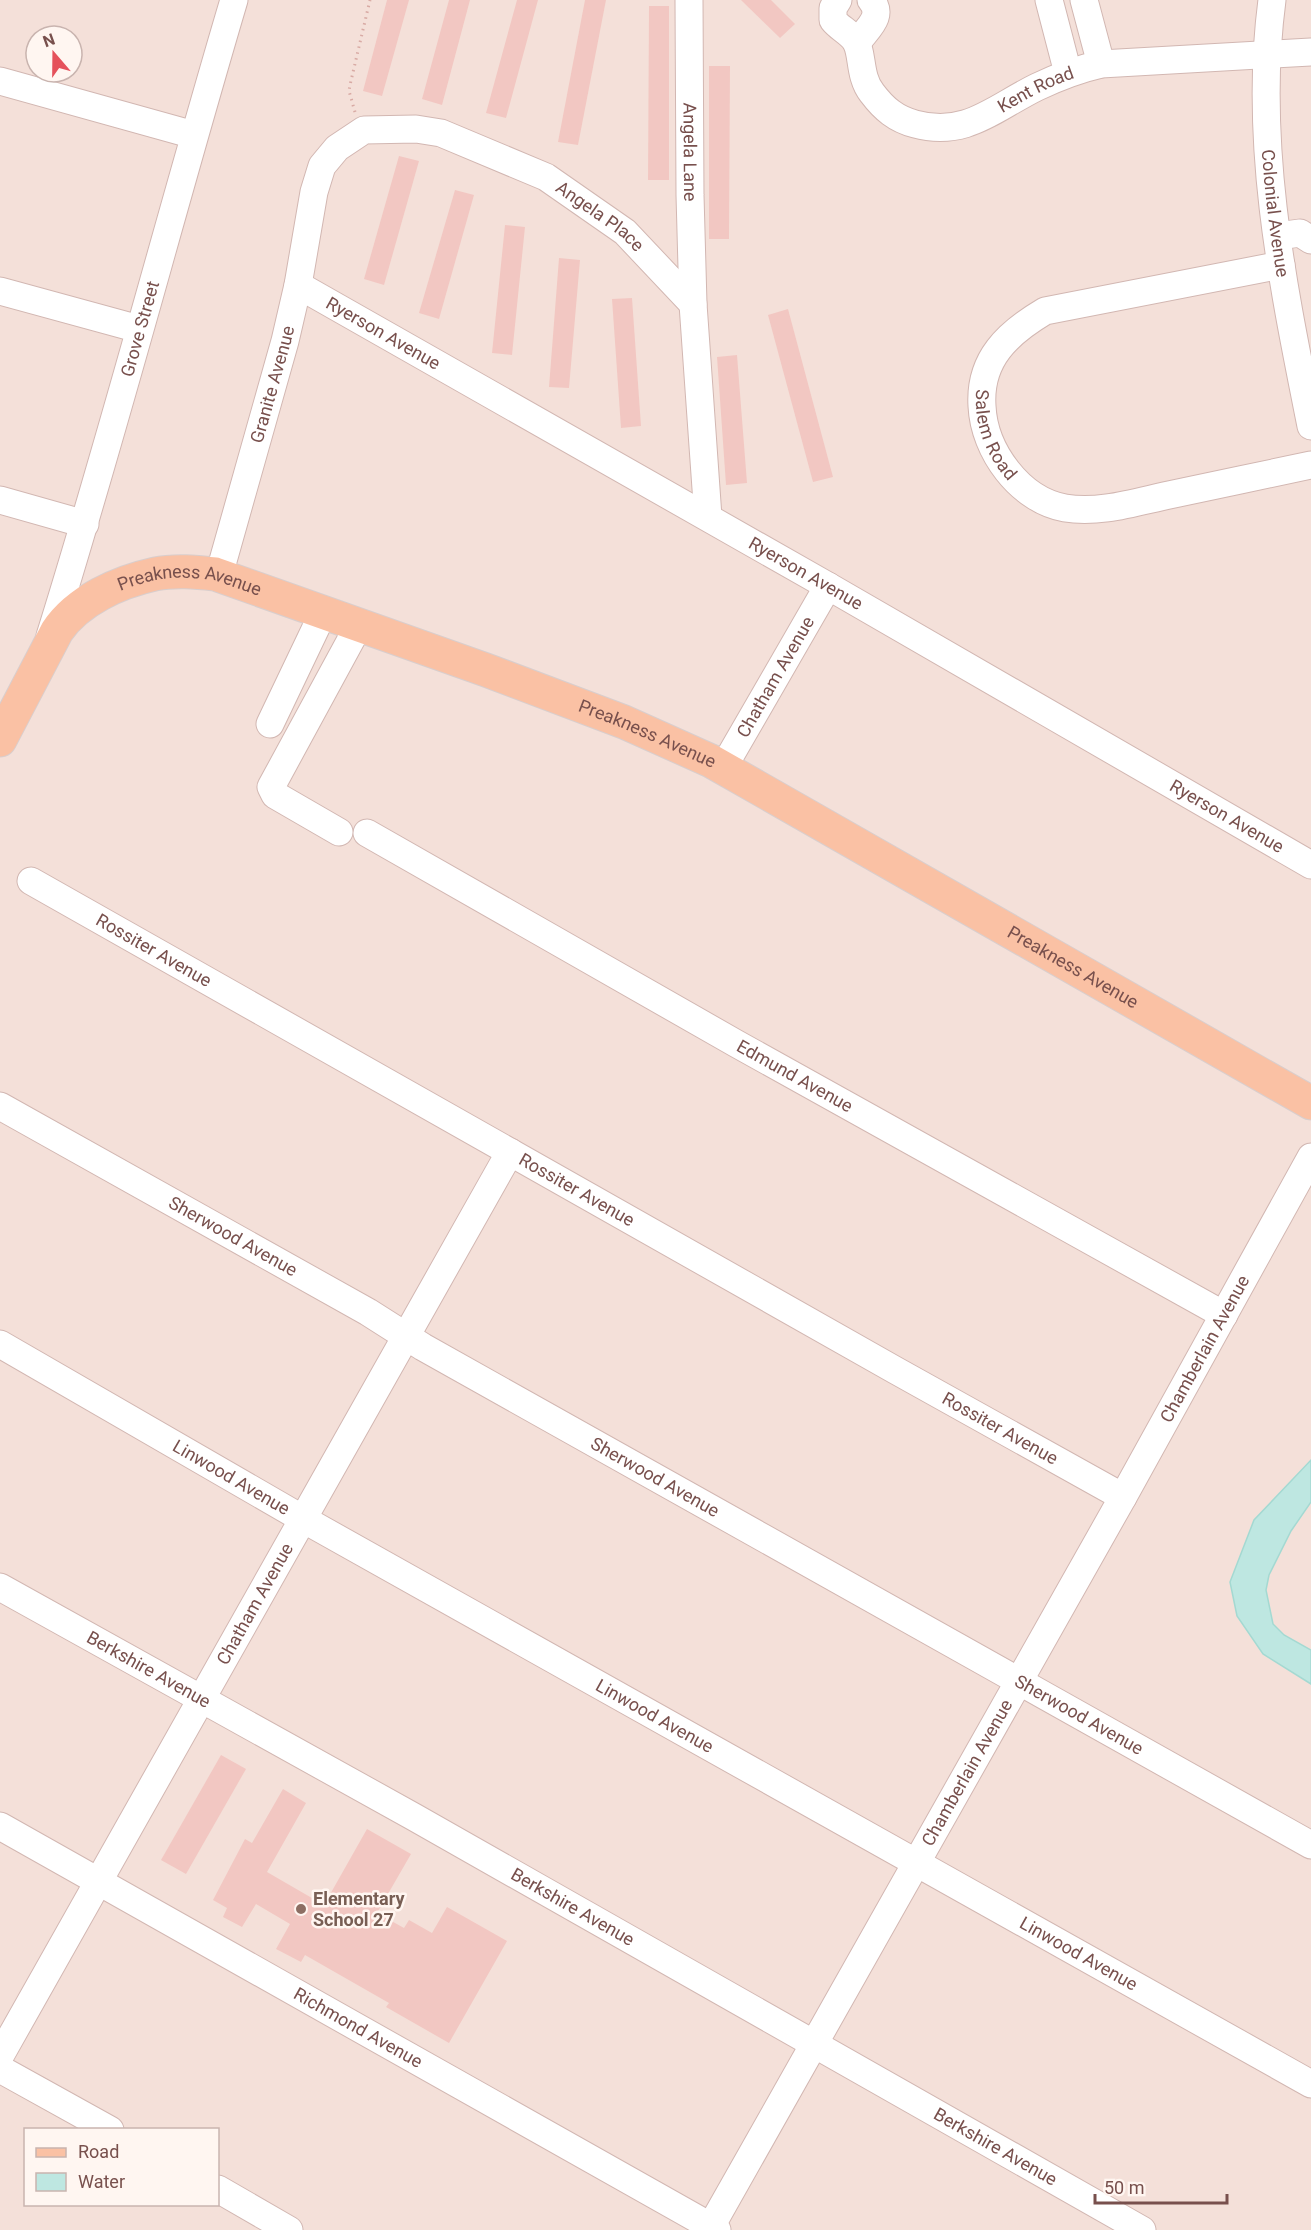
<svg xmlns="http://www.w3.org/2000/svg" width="1311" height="2230" font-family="Roboto,sans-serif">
<rect width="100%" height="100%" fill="#fdf0ea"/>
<!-- residential -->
<path fill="#f4e0d9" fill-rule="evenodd" d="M0,0h1311v2230h-1311zM36,36h36v36h-36zM26,2130h192v74h-192z"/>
<!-- water -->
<path fill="#bee7e1" stroke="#a4d9d2" stroke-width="1.5" d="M1311,1460v42l-20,29 -22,44 -3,15 7,34 11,11 27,15v34l-48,-30 -26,-38 -7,-34 24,-62z"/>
<!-- building -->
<g fill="#f2c7c2">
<path d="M387,0h22l-27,96 -19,-5z"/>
<path d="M449,0h21l-28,105 -20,-6z"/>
<path d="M517,0h21l-32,118 -20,-5z"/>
<path d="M585,0h21l-28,145 -20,-3z"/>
<path d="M741,0h30l24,24 -15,14z"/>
<path d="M649,6h20v174h-21z"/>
<path d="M709,66h21l-1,173h-20z"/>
<path d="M399,156l20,5 -35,124 -20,-6z"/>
<path d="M455,190l19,5 -35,124 -20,-6z"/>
<path d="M505,225l20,2 -13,128 -20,-2z"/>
<path d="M559,258l21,2 -11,128 -20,-1z"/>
<path d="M632,298l9,128 -20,2 -9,-129z"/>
<path d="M788,309l45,168 -20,5 -45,-167z"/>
<path d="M737,355l10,128 -21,2 -9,-128z"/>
<path d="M221,1755l25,14 -60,105 -25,-14z"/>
<path d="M283,1789l23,14 -39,69 57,33 43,-76 44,25 -34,59 27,15 5,-8 23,13 15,-26 60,34 -58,102 -63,-36 3,-4 -84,-48 -4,7 -25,-13 14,-25 -34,-20 -14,23 -19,-10 4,-9 -14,-8 32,-61 7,4z"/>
</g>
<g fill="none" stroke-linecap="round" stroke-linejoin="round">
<defs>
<g id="minor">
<path id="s1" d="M689,0l1,195 3,109 15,213"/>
<path id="s2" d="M838,0l-5,8v12c6,8 18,13 23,22 7,12 3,35 16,51 12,16 24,26 43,31 51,14 79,-16 122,-37 21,-10 42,-18 64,-23l210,-12"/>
<path d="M1049,0l19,73"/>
<path d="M1084,0l17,64"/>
<path id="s3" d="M1272,0c-19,143 11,286 39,426"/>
<path d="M857,43c9,-14 28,-26 14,-43"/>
<path d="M0,81l194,54"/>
<path d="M1278,236l22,-3 11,7"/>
<path id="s4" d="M1281,265l-236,46c-37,22 -66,48 -63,95 2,45 38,94 83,102 34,6 71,-6 104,-13 47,-10 95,-20 142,-30"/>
<path id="s5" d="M298,285l530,301 483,279"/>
<path d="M0,291l139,38"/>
<path d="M0,500l85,24"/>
<path id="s6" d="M219,575l66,-234 13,-56 16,-93 8,-26 15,-18 27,-18 52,-1 25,4 105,44 79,55 68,72"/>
<path id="s7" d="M50,636c66,-211 121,-424 184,-636"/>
<path d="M270,724l53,-111"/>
<path id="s8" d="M723,768l105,-182"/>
<path d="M339,832l-64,-37 -4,-8 88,-162"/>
<path id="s9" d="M367,833l370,211 487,271"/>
<path id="s10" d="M31,881l864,489 228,127"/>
<path id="s11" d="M0,1106l368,206 55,35 888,498"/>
<path id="s12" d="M0,1344l303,175 1008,565"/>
<path id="s13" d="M0,1587l414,230 728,413"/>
<path id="s14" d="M0,1826l717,404"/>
<path id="s15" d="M0,2056l510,-904"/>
<path d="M0,2069l110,61"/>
<path d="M218,2189l71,41"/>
<path id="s16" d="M709,2230l414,-733 188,-340"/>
</g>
<g id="major">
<path id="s17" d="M0,740l57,-109c21,-31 62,-49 98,-57 20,-4 41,-2 60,0l271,96 138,52 87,39 600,342"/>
</g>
</defs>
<!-- minor casing -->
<use href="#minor" stroke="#d2b7b2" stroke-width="29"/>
<!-- major casing -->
<use href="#major" stroke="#d9cecd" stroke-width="35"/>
<!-- path -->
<path stroke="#d8aaa4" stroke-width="3" stroke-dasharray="1.5 4.5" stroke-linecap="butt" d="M355,112l-6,-21 1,-6 20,-85"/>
<!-- minor -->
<use href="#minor" stroke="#fff" stroke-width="27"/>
<!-- major -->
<use href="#major" stroke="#fac1a4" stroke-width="33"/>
</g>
<!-- markers -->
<circle fill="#8d6e63" stroke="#fff6f1" stroke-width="2" cx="301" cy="1909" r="6"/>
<g text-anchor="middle" stroke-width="5" stroke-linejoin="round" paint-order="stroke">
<!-- street labels -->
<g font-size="18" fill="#78504d" stroke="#fff6f1">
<text dy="6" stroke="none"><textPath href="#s2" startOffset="291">Kent Road</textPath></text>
<text dy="6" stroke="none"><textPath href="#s1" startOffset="152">Angela Lane</textPath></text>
<text dy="6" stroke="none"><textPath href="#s3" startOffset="214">Colonial Avenue</textPath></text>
<text dy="6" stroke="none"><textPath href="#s6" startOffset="736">Angela Place</textPath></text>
<text dy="6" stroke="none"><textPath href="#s7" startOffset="320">Grove Street</textPath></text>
<text dy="6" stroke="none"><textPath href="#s5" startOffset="98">Ryerson Avenue</textPath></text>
<text dy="6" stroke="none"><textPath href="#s6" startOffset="198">Granite Avenue</textPath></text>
<text dy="6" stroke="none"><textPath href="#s4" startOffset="393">Salem Road</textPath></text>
<text dy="6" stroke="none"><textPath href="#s5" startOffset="584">Ryerson Avenue</textPath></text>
<text dy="6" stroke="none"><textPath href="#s17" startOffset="274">Preakness Avenue</textPath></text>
<text dy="6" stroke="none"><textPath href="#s8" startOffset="105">Chatham Avenue</textPath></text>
<text dy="6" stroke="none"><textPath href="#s17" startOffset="760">Preakness Avenue</textPath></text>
<text dy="6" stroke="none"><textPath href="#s5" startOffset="1070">Ryerson Avenue</textPath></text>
<text dy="6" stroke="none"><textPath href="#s10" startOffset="141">Rossiter Avenue</textPath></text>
<text dy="6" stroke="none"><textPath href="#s17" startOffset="1246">Preakness Avenue</textPath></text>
<text dy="6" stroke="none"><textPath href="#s9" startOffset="492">Edmund Avenue</textPath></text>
<text dy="6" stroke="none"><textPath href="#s10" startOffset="627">Rossiter Avenue</textPath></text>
<text dy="6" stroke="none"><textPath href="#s11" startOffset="267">Sherwood Avenue</textPath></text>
<text dy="6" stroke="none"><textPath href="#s16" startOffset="1011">Chamberlain Avenue</textPath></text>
<text dy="6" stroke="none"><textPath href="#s10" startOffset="1113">Rossiter Avenue</textPath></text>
<text dy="6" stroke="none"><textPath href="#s11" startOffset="753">Sherwood Avenue</textPath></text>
<text dy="6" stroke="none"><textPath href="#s12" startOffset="267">Linwood Avenue</textPath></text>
<text dy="6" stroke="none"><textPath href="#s15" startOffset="519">Chatham Avenue</textPath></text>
<text dy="6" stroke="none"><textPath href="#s13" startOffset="170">Berkshire Avenue</textPath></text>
<text dy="6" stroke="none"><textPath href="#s11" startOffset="1239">Sherwood Avenue</textPath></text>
<text dy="6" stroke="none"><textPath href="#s12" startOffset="753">Linwood Avenue</textPath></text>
<text dy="6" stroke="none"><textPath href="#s16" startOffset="525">Chamberlain Avenue</textPath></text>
<text dy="6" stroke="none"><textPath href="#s13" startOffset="656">Berkshire Avenue</textPath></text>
<text dy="6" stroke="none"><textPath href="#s12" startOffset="1239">Linwood Avenue</textPath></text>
<text dy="6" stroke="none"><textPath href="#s14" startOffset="411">Richmond Avenue</textPath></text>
<text dy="6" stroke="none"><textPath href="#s13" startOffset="1142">Berkshire Avenue</textPath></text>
</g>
<!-- education labels -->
<g font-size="18" font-weight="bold" fill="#785e54" stroke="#fff6f1" text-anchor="start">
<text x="313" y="1905">Elementary<tspan x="313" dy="21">School 27</tspan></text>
</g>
</g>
<!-- legend -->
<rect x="24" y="2128" width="195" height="78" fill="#fff6f1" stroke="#c9b4af" stroke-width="1.5"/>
<rect x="36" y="2148" width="30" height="9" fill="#fac1a4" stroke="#c9b4af" stroke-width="1.5"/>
<text x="78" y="2158" font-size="18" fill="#78504d">Road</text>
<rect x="36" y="2173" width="30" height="18" fill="#bee7e1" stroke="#c9b4af" stroke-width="1.5"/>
<text x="78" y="2188" font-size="18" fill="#78504d">Water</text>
<!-- north arrow -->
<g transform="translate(54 54) rotate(340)"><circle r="28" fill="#fff6f1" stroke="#c9b4af" stroke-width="1.5"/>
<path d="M0-4.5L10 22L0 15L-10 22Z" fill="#e5515b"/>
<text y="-9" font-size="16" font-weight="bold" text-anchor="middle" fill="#78504d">N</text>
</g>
<!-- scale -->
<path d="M1095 2194v9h132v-9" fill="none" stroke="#78504d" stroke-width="3"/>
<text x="1104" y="2194" font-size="18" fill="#78504d" stroke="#fff6f1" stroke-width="4.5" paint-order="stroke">50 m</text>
</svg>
